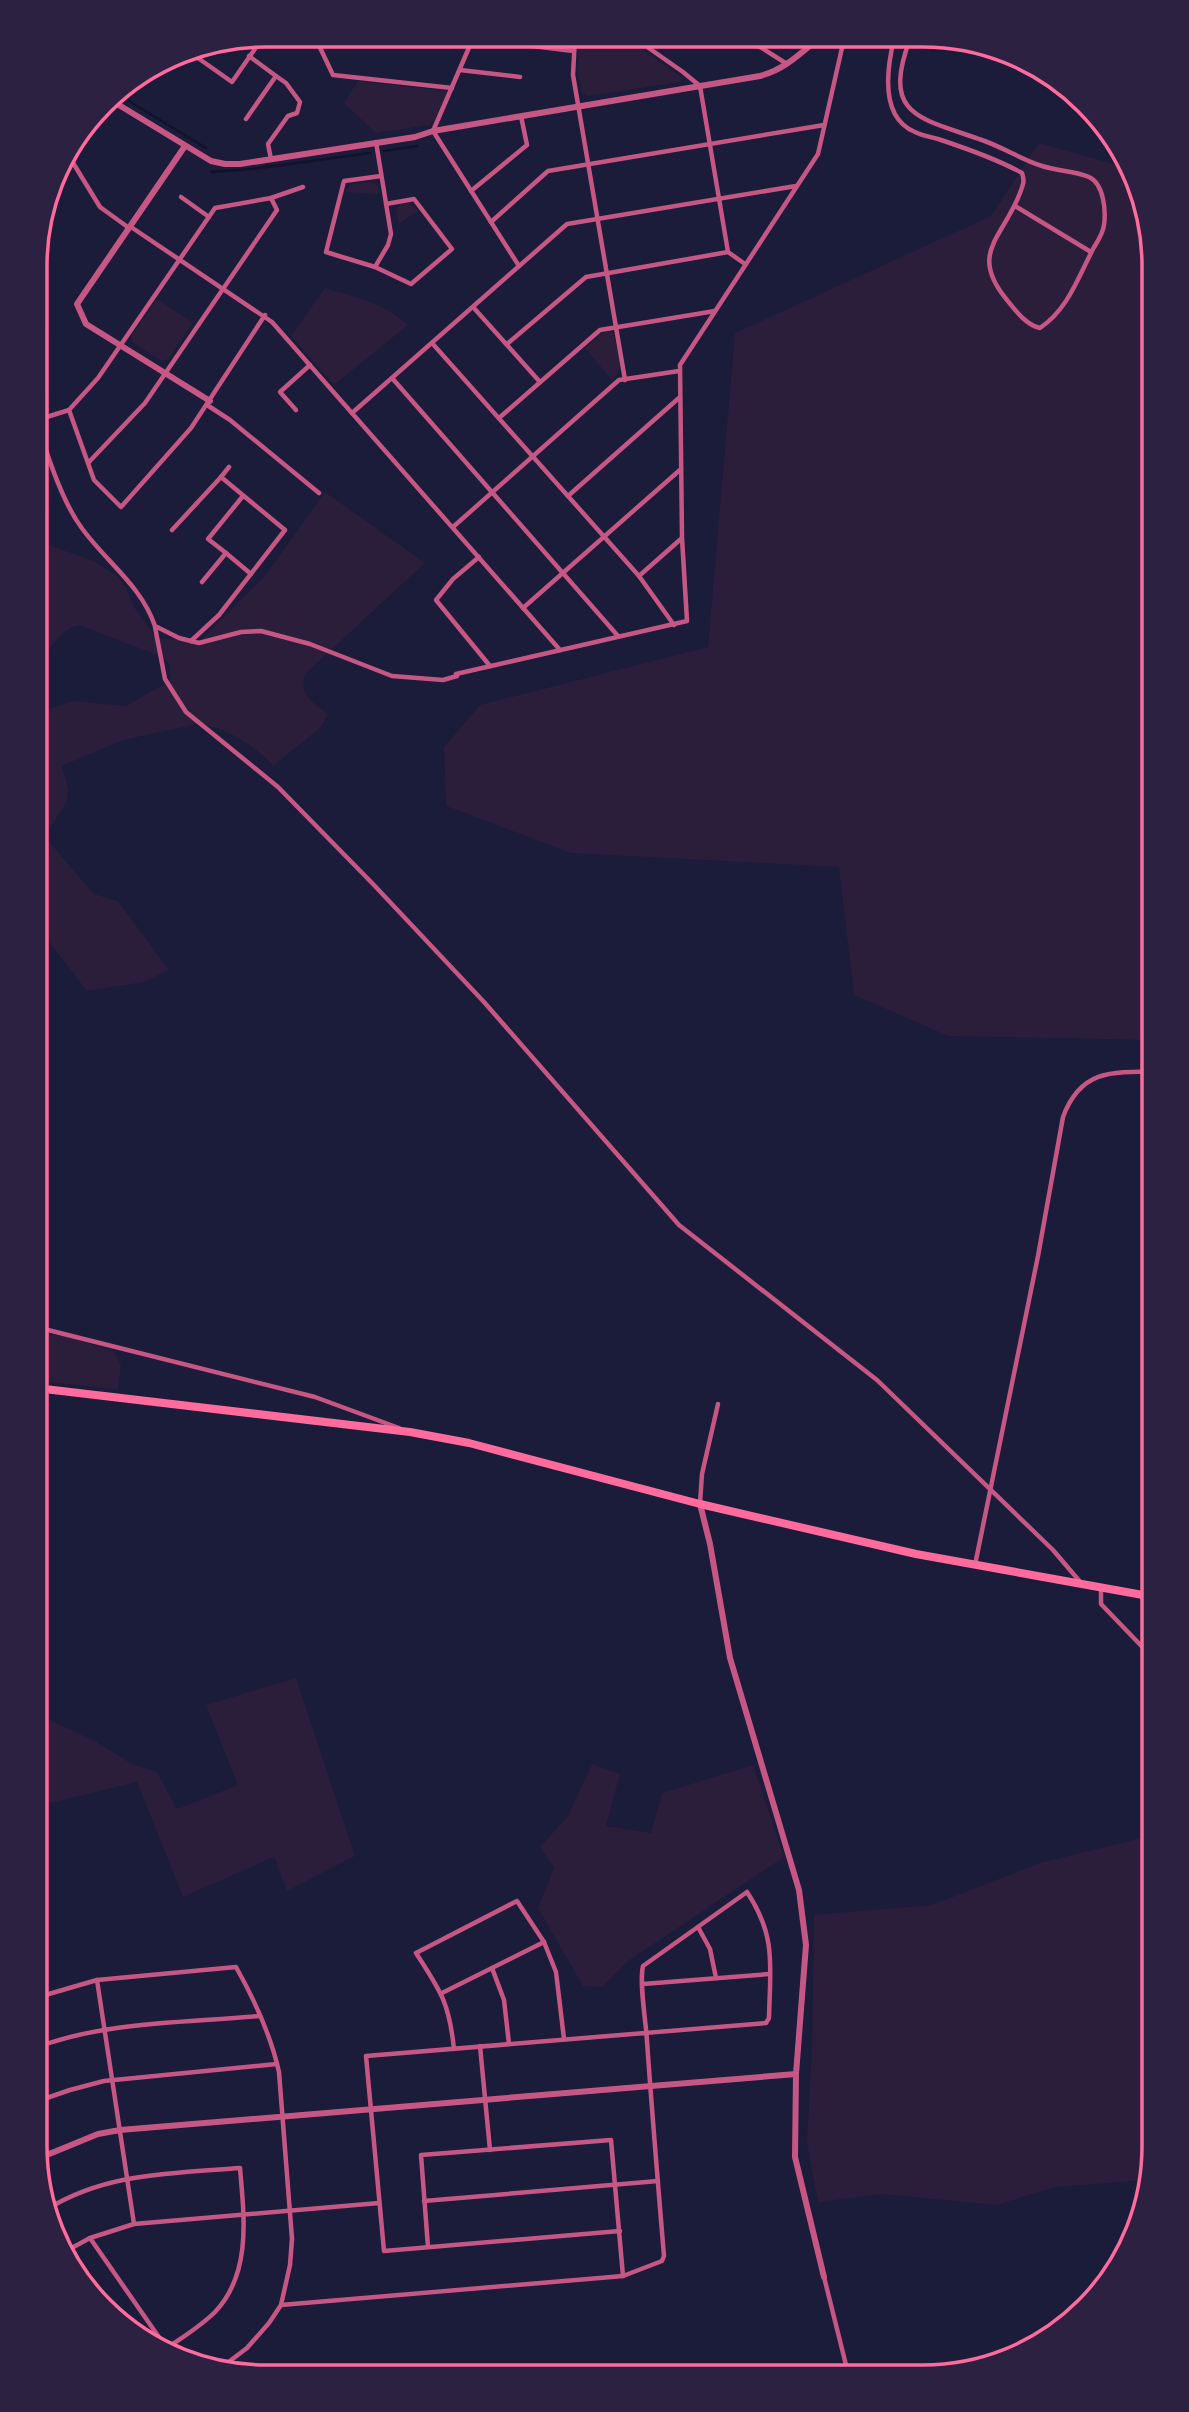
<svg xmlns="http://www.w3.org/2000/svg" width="1189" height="2412" font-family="'PT Sans',sans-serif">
<rect width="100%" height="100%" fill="#1b1b3a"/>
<!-- green -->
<g fill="#2a1e3b">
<path d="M579,37h46l55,39 2,3 -2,3 -92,14 -6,-3 -4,-20z"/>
<path d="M358,81l87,10 2,2 -12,26 -6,6 -53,8 -32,-30z"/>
<path d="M1039,143l78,22 2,-7 23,34 12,74v774l-206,-4 -94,-41 -15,-128 -268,-14 -125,-47 -2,-59 36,-42 228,-58 27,-314 256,-117z"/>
<path d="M372,182l6,4 1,8 -34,-2 6,-8z"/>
<path d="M409,202l9,9 -19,13 -3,-14 4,-6z"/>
<path d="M325,288c30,9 59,15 83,37l-74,60 -43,-49z"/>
<path d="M157,299l36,24 -25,36 -6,2 -30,-19 -1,-5z"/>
<path d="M609,331l5,3c2,14 12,36 -2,46l-27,-32 17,-15z"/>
<path d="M325,492l100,71 -120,111c-5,24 6,26 23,40l-7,13 -48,39c-16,-20 -50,-40 -76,-42l-74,16 -61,26c2,9 7,20 6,30 -1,10 -18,29 -23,41l49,57 24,7 51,69 -25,12 -57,9 -51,-66v-215h10l27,-9 53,5 40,-23 5,-5 -2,-15 -12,-8 -78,-30c-18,3 -31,27 -43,41l1,-120 3,-2h6l48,17 24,16 8,11 8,19 23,32 44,1 64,-64z"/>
<path d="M36,1332l32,5 45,14 8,14 -3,25 -82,-10z"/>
<path d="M296,1678l59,178 -68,35 -13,-34 -91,40 -46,-115 -87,21 -15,-27v-56l6,-4 54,25 37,23 25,8 20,37 61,-24 -32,-80z"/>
<path d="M592,1764l28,10 -14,52 45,7 11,-40 91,-28 31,92 -156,104 -26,26 -19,-1 -45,-78 16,-40 -14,-21 28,-31z"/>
<path d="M1154,1835l-1,326 -4,19 -94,7 -58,18 -115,-11 -64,8 -11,-59 5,-101 2,-127 118,-10 108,-42z"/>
</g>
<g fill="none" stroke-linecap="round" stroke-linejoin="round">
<!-- stream -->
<g stroke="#12122b" stroke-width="2.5">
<path d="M114,92l92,56"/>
<path d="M384,151l33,-5"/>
<path d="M211,172l42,-3 117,-16"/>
</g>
</g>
<!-- building -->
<path fill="#542f53" d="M581,37h12l-2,9 -10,-2z"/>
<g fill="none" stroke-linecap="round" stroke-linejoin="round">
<!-- minor -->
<g stroke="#c65784" stroke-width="4.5">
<path d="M314,35l19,40 119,13"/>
<path d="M452,36l121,15"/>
<path d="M474,36l-41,95 86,135"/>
<path d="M575,37l-2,38 52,305"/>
<path d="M633,37l50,35 17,14 28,166"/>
<path d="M746,38l41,26"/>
<path d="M894,39c-7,29 -15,78 21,93 8,4 17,5 26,8 27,9 56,19 81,33 3,8 1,12 -2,20 -17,45 -52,60 -13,107 9,11 19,25 33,28 28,-19 38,-50 53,-79 4,-7 10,-15 11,-24 2,-14 0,-41 -15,-48 -14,-6 -32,-6 -47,-11 -22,-7 -41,-20 -63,-27 -59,-21 -98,-23 -69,-100"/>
<path d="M759,47l6,-9"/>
<path d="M188,51l44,31 27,-39 -8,-5"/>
<path d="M460,70l60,7"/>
<path d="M246,119l30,-43 -27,-20"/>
<path d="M376,142l15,92 -3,11 -13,22 -49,-15 18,-71 37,-5"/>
<path d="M67,153l33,54 29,21"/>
<path d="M271,159l-3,-15 20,-28 9,-3 3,-11 -14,-19 -10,-7"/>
<path d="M471,191l56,-46 -6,-29"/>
<path d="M181,197l28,20"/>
<path d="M271,198l32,-11"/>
<path d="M1015,206l76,46"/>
<path d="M491,222l57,-51 276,-46"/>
<path d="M131,227l141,95 288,328"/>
<path d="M375,267l36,17 41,-35 -38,-50 -28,5"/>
<path d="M473,307l67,75"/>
<path d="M432,343l207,233 35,49"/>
<path d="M507,344l79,-67 142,-25 17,12"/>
<path d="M392,378l226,258"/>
<path d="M207,405l23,15 89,73"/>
<path d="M69,410l25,70 27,27 70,-79 74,-113"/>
<path d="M296,410l-16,-18 30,-27"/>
<path d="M352,413l215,-189 229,-38"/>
<path d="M499,418l101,-88 115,-19"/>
<path d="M37,420l32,-10 29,-32 117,-170 56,-10 6,12 -132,193 -56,59"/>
<path d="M37,421c9,31 25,80 44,106 24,34 60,58 74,99l24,12 20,5 42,-11 20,-1 49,13 82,32 51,4 14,-4 -1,-2 231,-53 -5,-83 -2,-173 138,-211 26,-115"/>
<path d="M568,496l112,-99"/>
<path d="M453,527l166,-147 60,-9"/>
<path d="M172,530l49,-53"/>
<path d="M226,553l25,21"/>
<path d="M479,557l-26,22 -17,21 54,66"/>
<path d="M639,576l43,-38"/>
<path d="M202,582l24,-29 -18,-14 35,-43"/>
<path d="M523,608l158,-139"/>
<path d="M155,627l10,52 21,33 92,75 95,97 111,118 195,223 198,155 176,170 29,34"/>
<path d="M191,641l28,-26 66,-85 -64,-53 8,-10"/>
<path d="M36,1327l279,70 84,31"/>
<path d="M700,1503l2,-29 16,-70"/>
<path d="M975,1565l63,-309 25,-139c17,-46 47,-46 91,-45"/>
<path d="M1101,1588v16l53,55"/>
<path d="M698,1927l12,22 6,29"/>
<path d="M35,1955l6,41"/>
<path d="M492,1968l12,32 5,44"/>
<path d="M97,1980l37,244"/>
<path d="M643,1984l126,-10"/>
<path d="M442,1993l102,-51"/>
<path d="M35,1998l62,-18 139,-13c18,32 35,69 43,105l13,167 -2,26 -9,40 -12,18 -22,25 -29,22"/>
<path d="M480,2046l10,104"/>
<path d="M35,2048c71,-27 149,-25 224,-32"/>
<path d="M454,2049c-5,-47 -13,-57 -38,-96l101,-52 27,41 12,30 8,67"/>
<path d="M35,2102l35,-12 34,-9 173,-17"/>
<path d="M424,2201l234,-20"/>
<path d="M46,2210c58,-37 127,-37 194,-42 4,48 12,105 -25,144 -15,15 -34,26 -52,39"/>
<path d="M90,2238l82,118"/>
<path d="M428,2247l-7,-92 190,-15 12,136"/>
<path d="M68,2250l22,-12 44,-14 245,-21"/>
<path d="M824,2277l25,100"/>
<path d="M281,2305l342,-29 39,-15 2,-5c-6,-72 -12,-143 -17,-215 -1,-20 -8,-57 -4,-75l104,-74c30,45 23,75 22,126l-3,5 -400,33 18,195 236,-20"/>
</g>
<!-- tertiary -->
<g stroke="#c65784" stroke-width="6">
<path d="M109,99l102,62 14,3h15l175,-27 18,-6 327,-55c24,-6 40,-22 59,-38"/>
<path d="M185,146l-108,158 9,20 124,77"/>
<path d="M700,1504l10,40 20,114 69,232 7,55 -10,129 -1,83 29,120"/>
<path d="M37,2159l61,-25 22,-4 676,-56"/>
</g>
<!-- trunk -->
<path stroke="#ff6b9d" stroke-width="8" d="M36,1388l374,44 59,11 231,61 216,50 238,43"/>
</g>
<!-- crop -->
<path d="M0 0H1189V2412H0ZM266 47H923A219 219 0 0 1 1142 266V2146A219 219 0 0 1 923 2365H266A219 219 0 0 1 47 2146V266A219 219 0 0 1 266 47Z" fill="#2d2142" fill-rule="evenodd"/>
<path fill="none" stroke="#ff6b9d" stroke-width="3.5" d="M266 47H923A219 219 0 0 1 1142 266V2146A219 219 0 0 1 923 2365H266A219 219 0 0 1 47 2146V266A219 219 0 0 1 266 47Z"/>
</svg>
